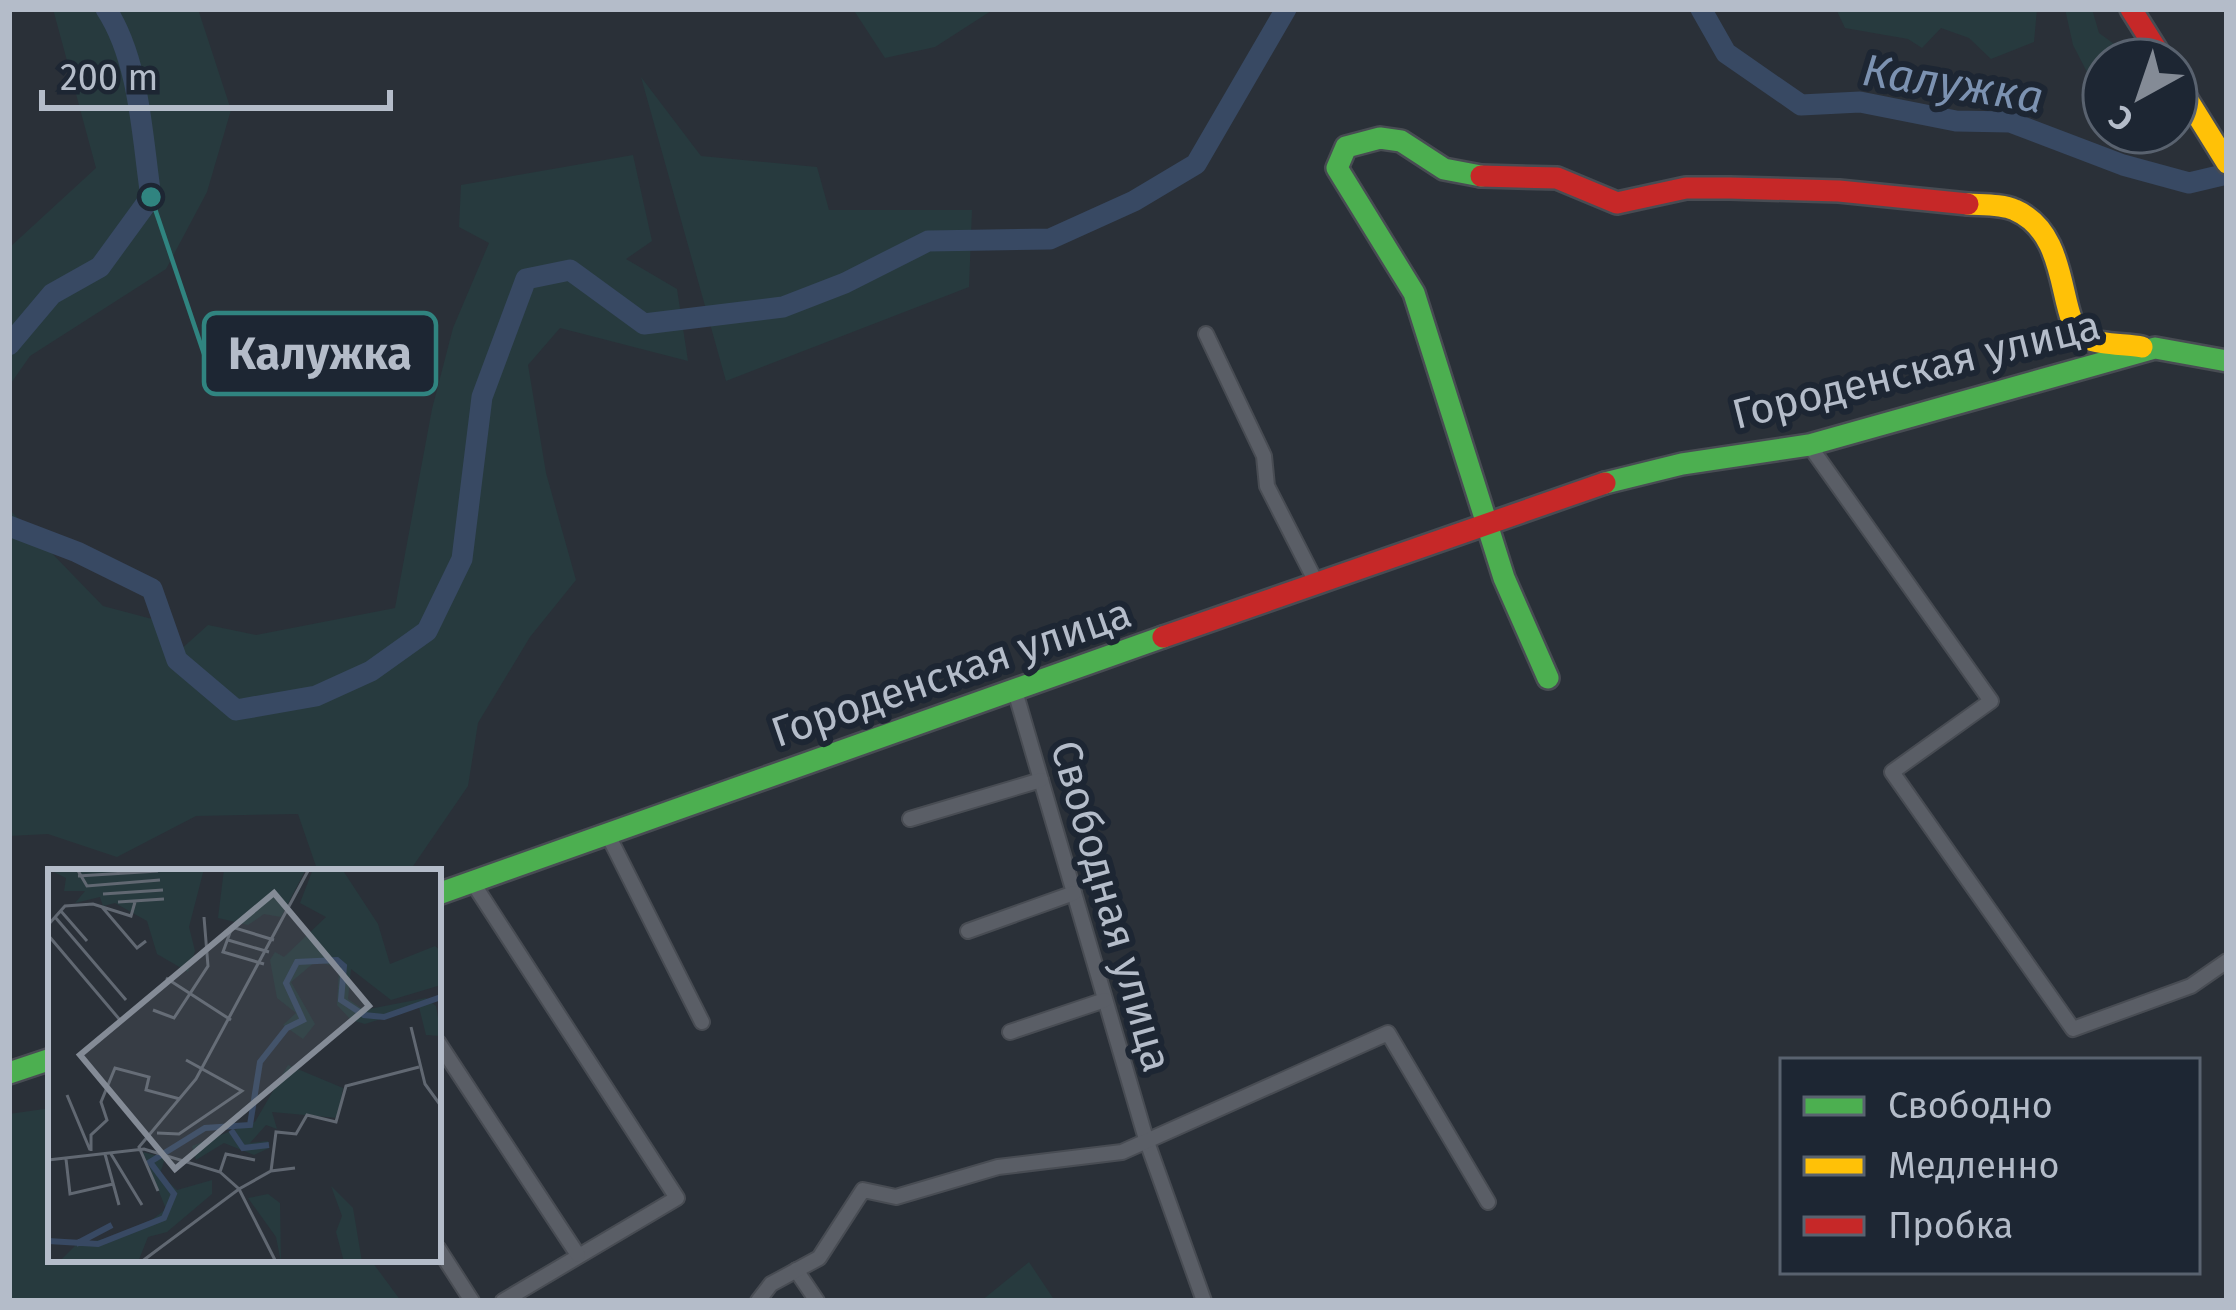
<svg xmlns="http://www.w3.org/2000/svg" width="2236" height="1310" font-family="'Fira Sans',sans-serif">
<rect width="100%" height="100%" fill="#2a3038"/>
<!-- green -->
<g fill="#273a3e">
<path d="M53,9h145l33,101 -24,82 -41,77 -136,87 -21,30v-138l87,-80z"/>
<path d="M853,9h141l-59,38 -50,11z"/>
<path d="M1836,9h201l-3,33 -43,17 -22,-21 -28,-10 -19,20 -14,-9 -63,-11z"/>
<path d="M2065,9h27l7,24 37,27h-32v18l-17,-6 -14,-27z"/>
<path d="M641,77l60,79 116,11 12,43h143l-3,77 -243,94z"/>
<path d="M633,155l19,86 -26,18 51,30 11,72 -128,-33 -32,37 18,108 30,107 -46,57 -52,86 -10,63 -59,86h-91l-20,-58 -102,2 -79,41 -69,-23 -39,2v-327l94,97 49,13 17,41 39,-35 48,10 139,-27 37,-199 21,-81 36,-85 -30,-16 2,-42z"/>
<path d="M51,1108v151h319l31,42h-392v-187z"/>
<path d="M1029,1262l26,39h-74z"/>
</g>
<g fill="none" stroke-linecap="round" stroke-linejoin="round">
<!-- river -->
<g stroke="#384963" stroke-width="21">
<path d="M1701,9l25,44 75,52 59,-3 96,19 54,1 113,43 66,18 38,-9"/>
<path d="M9,345l43,-51 48,-27 51,-70c-9,-60 -11,-136 -45,-188"/>
<path d="M9,526l68,26 75,37 25,71 59,50 80,-14 55,-25 56,-40 35,-72 20,-162 44,-118 44,-9 74,54 139,-17 62,-24 83,-42 122,-2 84,-38 62,-37 90,-155"/>
</g>
<defs>
<g id="street">
<path d="M1206,334l58,122 3,30 50,98"/>
<path d="M1809,445l182,256 -99,71 181,257 118,-43 36,-25"/>
<path d="M1015,691l131,448 58,162"/>
<path d="M910,819l131,-39"/>
<path d="M607,833l95,189"/>
<path d="M471,880l206,318 -174,103"/>
<path d="M968,931l106,-38"/>
<path d="M1010,1032l95,-32"/>
<path d="M438,1042l140,213"/>
<path d="M438,1248l34,53"/>
<path d="M796,1270l21,31"/>
<path d="M758,1301l13,-17 48,-26 44,-68 33,7 102,-30 124,-15 266,-119 100,169"/>
</g>
<g id="fast">
<path d="M1481,176l-37,-7 -43,-28 -21,-3 -34,9 -9,21 77,125 90,285 44,100"/>
<path d="M1605,483l77,-19 127,-19 346,-97 72,13"/>
<path d="M438,894l725,-257"/>
<path d="M9,1073l42,-14"/>
</g>
<g id="slow">
<path d="M2176,81l51,82"/>
<path d="M1968,204c15,1 34,0 47,6 58,25 41,113 70,128 15,7 41,6 57,9"/>
</g>
<g id="jam">
<path d="M2131,9l32,51"/>
<path d="M1481,176l76,2 60,25 69,-15h44l109,3 129,13"/>
<path d="M1163,637l442,-154"/>
</g>
</defs>
<!-- street casing -->
<use href="#street" stroke="#484c53" stroke-width="18"/>
<!-- fast casing -->
<use href="#fast" stroke="#484c53" stroke-width="26"/>
<!-- slow casing -->
<use href="#slow" stroke="#484c53" stroke-width="26"/>
<!-- jam casing -->
<use href="#jam" stroke="#484c53" stroke-width="26"/>
<!-- street -->
<use href="#street" stroke="#5a5e66" stroke-width="14"/>
<!-- fast -->
<use href="#fast" stroke="#4caf50" stroke-width="21"/>
<!-- slow -->
<use href="#slow" stroke="#ffc107" stroke-width="21"/>
<!-- jam -->
<use href="#jam" stroke="#c62828" stroke-width="21"/>
</g>
<g text-anchor="middle" stroke-width="12" stroke-linejoin="round" paint-order="stroke">
<!-- street labels -->
<g font-size="42" fill="#b4bcc9" stroke="#1d2633">
<text transform="translate(1916 369) rotate(-14)" y="15">Городенская улица</text>
<text transform="translate(951 672) rotate(-19)" y="15">Городенская улица</text>
<text transform="translate(1112 906) rotate(74)" y="15">Свободная улица</text>
</g>
<!-- water labels -->
<g font-size="45" font-style="italic" fill="#7c92b1" stroke="#1d2633">
<text transform="translate(1953 83) rotate(9)" y="16">Калужка</text>
</g>
</g>
<!-- overview -->
<g transform="translate(48 869)">
<rect width="393" height="393" fill="#2a3038"/>
<path d="M0,0h156l-15,58 6,24 -7,21 -31,-18 -10,-33 -32,-18 -12,3 -3,-9 -25,6 10,-12h-21l2,-13zM176,0h82l-25,48 -17,-3 -16,11 -30,-7zM265,0h29l36,55 12,40 45,-18 6,5v34l-50,15 -40,-31 -3,30 16,11 62,-12 10,8 5,30 -15,-1 -7,-28 -54,17 -14,-4 -14,-15 2,-37 -23,-7 -25,21 24,42 -12,15 -20,-14 13,-12 -19,-15 -7,-38 5,-8 9,5 42,-40 -26,-14zM240,196l55,23 -5,30 -66,-6 5,17 -11,-4 -16,18 18,-2 1,7 -15,7 -30,-12 -28,17 -4,-14 63,-24zM95,283l22,6 -5,16 17,16 35,-10v14l-45,38 -19,5 -10,25h-79l17,-17 60,-13 30,-23zM283,317l22,22 9,54h-18l-8,-30 6,-16zM220,325l12,9 1,59 -5,-25 -28,-39z" fill="#273a3e"/>
<path fill="none" stroke="#384963" stroke-width="6" d="M183,261l12,18 26,-3M0,372l50,3 66,-26 10,-24 -24,-32 55,-34 45,-3 10,-63 27,-34 16,-8 -17,-37 11,-21 40,-2 7,6 -3,34 23,15 20,2 57,-20M28,375l36,-19"/>
<path fill="none" stroke="#616872" stroke-width="3" d="M29,0l10,17 73,-6M30,7l80,-5M55,25l60,-4M70,33l46,-3M54,38l35,41 9,-7M12,41l27,31M7,48l71,83M0,56l17,-19 28,-2 38,12 4,-14M0,66l72,85M180,71l41,12M216,95l-41,-12 9,-25 42,13M118,109l65,42M105,141l21,8 34,-52 -4,-49M363,158l14,57 16,22M19,226l23,55M109,264l22,1 63,-43 -56,-31M43,282v-16l16,-15 -6,-18 14,-34 34,9 -3,13 34,9M57,285l14,51M63,285l31,51M18,290l4,35 43,-10M0,291l96,-11 76,23 19,17 37,73M223,302l5,-39 20,2 11,-19 29,7 10,-36 73,-19M172,303l6,-18 29,6M110,322l-19,-44 57,-68 113,-210M93,393l98,-73 32,-18 24,-3"/>
<path fill="#848b96" fill-opacity="0.15" stroke="#848b96" stroke-width="6" d="M226,24l95,113 -194,163 -95,-114z"/>
<rect width="393" height="393" fill="none" stroke="#b4bcc9" stroke-width="6"/>
</g>
<!-- callouts -->
<path fill="none" stroke="#308480" stroke-width="4.5" d="M151 197L204 354"/>
<circle fill="#308480" stroke="#1d2633" stroke-width="4.5" cx="151" cy="197" r="12"/>
<rect fill="#1d2633" stroke="#308480" stroke-width="4.5" x="204" y="313" width="232" height="81" rx="12"/>
<g font-size="45" text-anchor="middle" font-weight="bold" fill="#b4bcc9">
<text x="320" y="369">Калужка</text>
</g>
<!-- border -->
<rect width="2236" height="1310" fill="none" stroke="#b4bcc9" stroke-width="24"/>
<!-- legend -->
<rect x="1780" y="1058" width="420" height="216" fill="#1d2633" stroke="#59626f" stroke-width="3"/>
<rect x="1804" y="1097" width="60" height="18" fill="#4caf50" stroke="#59626f" stroke-width="3"/>
<text x="1888" y="1118" font-size="36" fill="#b4bcc9">Свободно</text>
<rect x="1804" y="1157" width="60" height="18" fill="#ffc107" stroke="#59626f" stroke-width="3"/>
<text x="1888" y="1178" font-size="36" fill="#b4bcc9">Медленно</text>
<rect x="1804" y="1217" width="60" height="18" fill="#c62828" stroke="#59626f" stroke-width="3"/>
<text x="1888" y="1238" font-size="36" fill="#b4bcc9">Пробка</text>
<!-- north arrow -->
<g transform="translate(2140 96) rotate(220)"><circle r="57" fill="#1d2633" stroke="#59626f" stroke-width="3"/>
<path d="M0-9L21 45L0 30L-21 45Z" fill="#848b96"/>
<text y="-18" font-size="33" font-weight="bold" text-anchor="middle" fill="#b4bcc9">С</text>
</g>
<!-- scale -->
<path d="M42 90v18h348v-18" fill="none" stroke="#b4bcc9" stroke-width="6"/>
<text x="60" y="90" font-size="36" fill="#b4bcc9" stroke="#1d2633" stroke-width="9" paint-order="stroke">200 m</text>
</svg>
